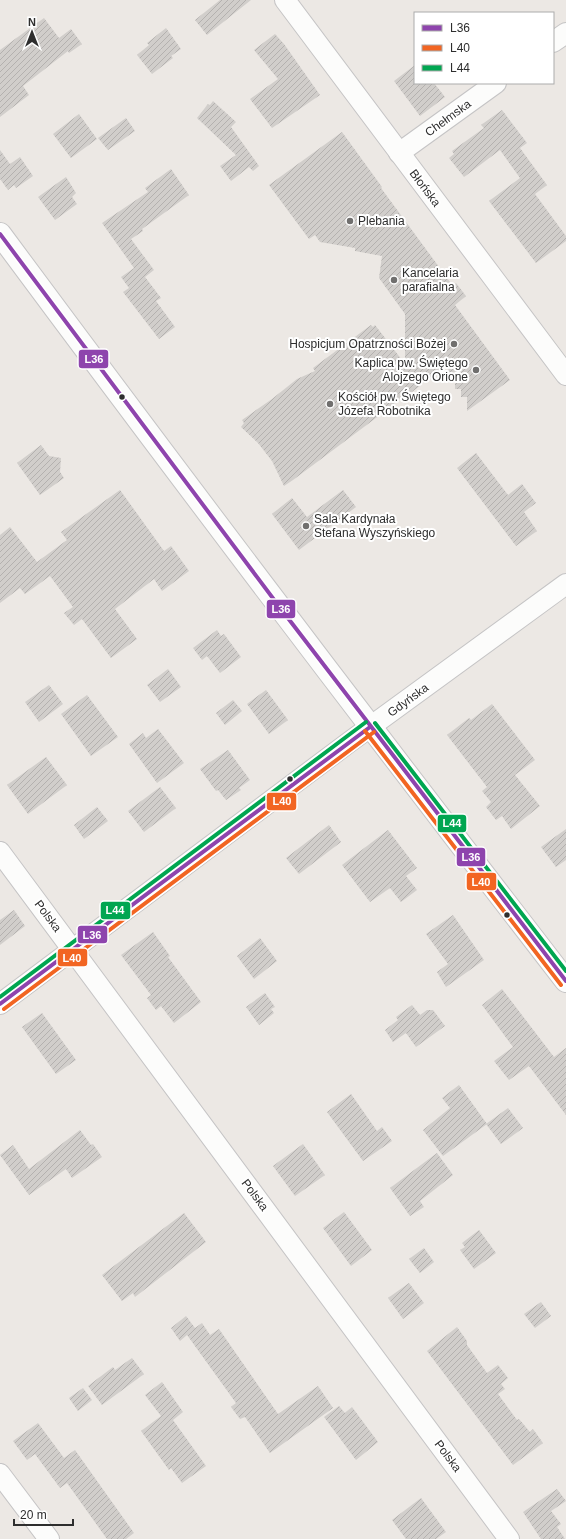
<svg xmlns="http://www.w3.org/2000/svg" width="566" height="1539" font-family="Arial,sans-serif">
<defs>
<pattern id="building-hatch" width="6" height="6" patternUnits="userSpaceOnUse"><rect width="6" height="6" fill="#d1cecb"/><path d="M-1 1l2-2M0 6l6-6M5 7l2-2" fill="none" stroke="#b4b1af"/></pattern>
</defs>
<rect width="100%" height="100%" fill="#ece8e4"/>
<!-- building -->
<g fill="url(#building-hatch)">
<path d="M220,0h31l-44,35 -12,-15z"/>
<path d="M44,18l15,20 12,-9 11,15 -13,9 -1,-2 -45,35 6,9 -29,22v-67z"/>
<path d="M166,28l15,21 -10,7 2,2 -21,16 -15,-19 12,-10 -2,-2z"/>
<path d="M275,34l9,10 36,51 -48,33 -22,-29 28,-20 -24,-29z"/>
<path d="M415,65v18h19l11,14 -25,19 -26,-35z"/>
<path d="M213,101l23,21 -5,5 28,39 -6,5 -4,-4 -18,14 -11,-15 16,-11 -39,-37 11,-14 2,1z"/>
<path d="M502,110l25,33 -7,5 27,37 -12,9 31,42v5l-30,22 -47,-62 31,-23 -20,-28 -36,27 -15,-19 5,-4 -2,-3 32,-23 -3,-3z"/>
<path d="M79,114l18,25 -26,19 -18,-24z"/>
<path d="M126,118l9,13 -27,19 -10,-12z"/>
<path d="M342,132l40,55 -1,1 72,98 3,-3 10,13 -11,9 55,75 -43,31v-14h-6v-8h-6v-8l-6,-1 -1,-17 -32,26 -14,10 -1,-2 -13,12 -95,71 -9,6 -12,-25 -14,-18 -17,-16 3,-4 -2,-3 30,-21 25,-20 18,-8 -2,-3 58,-43 2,2 2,-2 30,39v-50l-26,-36 3,-22 -27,-5v-3l-35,-6 -5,-7 -6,4 -40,-54z"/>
<path d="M0,150l10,14 10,-7 13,19 -17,12 -2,-3 -6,5 -8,-11z"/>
<path d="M171,169l18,26 -47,34 1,2 -12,8 23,31 -9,7 16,21 -5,3 19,26 -16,12 -36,-47 6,-4 -8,-11 13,-9 -32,-45 46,-31 -3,-4z"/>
<path d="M66,177l10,16 -4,4 5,7 -22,16 -17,-23z"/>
<path d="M41,445l8,11 12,2 -1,14 4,6 -24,17 -23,-32z"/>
<path d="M476,453l32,42 14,-11 14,19 -12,9 13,19 -21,15 -59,-78z"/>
<path d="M120,490l44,61 7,-5 18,25 -27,20 -8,-12 -39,30 22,30 -26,19 -29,-39 -8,6 -10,-12 9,-6 -23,-31 -25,18 -5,-6 -20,15v-68l10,-8 27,35 30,-22 -6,-8z"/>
<path d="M343,490l13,17 -57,43 -27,-36 20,-16 15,19z"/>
<path d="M217,630l4,6 3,-2 17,23 -21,16 -13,-17 -5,4 -9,-12z"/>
<path d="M168,669l13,18 -21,15 -13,-17z"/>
<path d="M49,685l14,19 -24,18 -14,-20z"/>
<path d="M266,690l22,30 -19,14 -22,-30z"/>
<path d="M87,695l31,42 -27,19 -30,-42z"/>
<path d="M233,700l9,11 -17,14 -9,-12z"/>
<path d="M492,704l43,56 -20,15 25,31 -29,23 -9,-13 -6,4 -10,-13 5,-5 -9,-11 5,-4 -40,-52 22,-17 2,2z"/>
<path d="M158,729l26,34 -27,20 -28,-39 14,-11 3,5z"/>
<path d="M228,750l22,30 -11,8 2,2 -15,10 -8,-10 -2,1 -16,-22z"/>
<path d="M46,757l21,28 -39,29 -21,-29z"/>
<path d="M160,787l16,21 -32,24 -16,-21z"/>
<path d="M97,807l11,14 -24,18 -10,-14z"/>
<path d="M329,825l12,17 -42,32 -13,-16z"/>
<path d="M566,829v31l-10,7 -15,-20z"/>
<path d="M388,830l29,38 -11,8 11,14 -16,12 -11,-14 -20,14 -28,-37z"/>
<path d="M14,910l11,16 -25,19v-25z"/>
<path d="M453,915l31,45 -38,27 -9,-15 11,-8 -22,-30z"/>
<path d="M153,932l17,24 -2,1 33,45 -27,21 -13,-17 -5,4 -9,-12 4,-3 -30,-40z"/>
<path d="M260,938l17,23 -23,18 -17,-23z"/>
<path d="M502,989l52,68 12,-9v67l-37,-49 -20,14 -15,-19 19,-14 -31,-42z"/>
<path d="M265,993l10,14 -4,2 3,4 -15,12 -13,-18z"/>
<path d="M412,1005l8,10 7,-5h6l12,16 -29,21 -10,-14 -13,9 -8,-12 13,-10 -2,-3z"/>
<path d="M42,1013l34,47 -20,14 -34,-47z"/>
<path d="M459,1085l28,39 -44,32 -20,-26 27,-22 -8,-10z"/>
<path d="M351,1094l26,37 5,-4 10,14 -29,20 -36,-49z"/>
<path d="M508,1108l15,20 -22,16 -15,-20z"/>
<path d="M80,1130l11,15 2,-1 9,13 -30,21 -6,-9 -37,26 -29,-40 13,-10 16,24z"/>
<path d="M303,1144l22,31 -30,21 -22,-30z"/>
<path d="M437,1153l16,22 -33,26 4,6 -14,9 -20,-28z"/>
<path d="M344,1212l28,38 -21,16 -28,-38z"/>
<path d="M184,1213l22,29 -71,55 -2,-4 -11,8 -20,-26z"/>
<path d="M479,1230l17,23 -22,16 -14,-19 5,-3 -3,-4z"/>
<path d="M424,1248l10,14 -14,11 -11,-14z"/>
<path d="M409,1283l15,20 -21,16 -15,-21z"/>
<path d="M541,1302l10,14 -16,12 -11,-14z"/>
<path d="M186,1316l9,12 7,-5 8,12 9,-6 59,85 40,-28 15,22 -63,45 -25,-36 -5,2 -9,-12 5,-4 -49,-68 -7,6 -9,-13z"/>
<path d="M457,1327l10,14v4l20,28 11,-8 10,13 -7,6 4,5 -7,5 19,26 2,-1 11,13 3,-3 10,14 -30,22 -86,-114z"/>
<path d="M132,1358l12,16 -42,31 -14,-19 25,-19 2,3z"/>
<path d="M162,1382l21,30 -10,8 33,46 -24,17 -11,-15 -2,2 -28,-39 20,-15 -16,-21z"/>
<path d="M83,1388l9,12 -14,11 -9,-13z"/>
<path d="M339,1406l6,7 7,-6 26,35 -22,18 -32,-43z"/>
<path d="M38,1423l26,35 11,-8 59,83 -8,6h-19l-40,-56 -7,5 -25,-34 -8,6 -14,-19z"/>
<path d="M557,1489l9,12 -15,10 10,13 -4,3 8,12h-24l-18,-27z"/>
<path d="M421,1498l25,34 -10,7h-30l-14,-19z"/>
</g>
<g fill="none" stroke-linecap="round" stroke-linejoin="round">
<defs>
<g id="minor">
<path d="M285,0l281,375"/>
<path d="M553,42l13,-9"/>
<path d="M399,153l97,-70"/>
<path d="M0,852l509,687"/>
<path d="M0,1004l348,-261 218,-159"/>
<path d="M0,1474l49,65"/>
</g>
<path id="tertiary" d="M0,234c186,251 375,500 566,747"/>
</defs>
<!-- minor casing -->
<use href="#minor" stroke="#c5c4c5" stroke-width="22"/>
<!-- tertiary casing -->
<use href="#tertiary" stroke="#c5c4c5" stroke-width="24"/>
<!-- minor -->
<use href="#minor" stroke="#fcfcfb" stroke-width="20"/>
<!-- tertiary -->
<use href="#tertiary" stroke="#fcfcfb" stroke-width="22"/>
<defs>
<g id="bus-1">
<path d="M0,234l281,375 285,372"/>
<path d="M0,1004l370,-277"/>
</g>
<g id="bus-2">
<path d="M365,731l196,254"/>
<path d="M4,1009l370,-277"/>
</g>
<g id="bus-3">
<path d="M375,723l191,248"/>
<path d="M0,997l366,-275"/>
</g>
</defs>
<!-- bus-1 casing -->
<use href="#bus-1" stroke="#fff" stroke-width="7"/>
<!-- bus-2 casing -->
<use href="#bus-2" stroke="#fff" stroke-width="7"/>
<!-- bus-3 casing -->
<use href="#bus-3" stroke="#fff" stroke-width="7"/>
<!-- bus-1 -->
<use href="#bus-1" stroke="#8e44ad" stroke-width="4"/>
<!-- bus-2 -->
<use href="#bus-2" stroke="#f26522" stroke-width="4"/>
<!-- bus-3 -->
<use href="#bus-3" stroke="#00a651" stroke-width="4"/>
</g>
<!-- markers -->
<g fill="#706f6e" stroke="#fff" stroke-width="1.5">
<circle cx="350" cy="221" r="4"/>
<circle cx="394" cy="280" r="4"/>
<circle cx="454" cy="344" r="4"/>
<circle cx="476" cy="370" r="4"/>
<circle cx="330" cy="404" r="4"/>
<circle cx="306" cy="526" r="4"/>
</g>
<g fill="#2e2e2e" stroke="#fff" stroke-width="1.5">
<circle cx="122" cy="397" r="3.5"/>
<circle cx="290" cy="779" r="3.5"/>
<circle cx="507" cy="915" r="3.5"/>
</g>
<g text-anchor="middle" stroke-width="4" stroke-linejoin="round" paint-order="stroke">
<!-- street labels -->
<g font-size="12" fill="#2e2e2e" stroke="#fff">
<text transform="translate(448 118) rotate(-36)" y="4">Chełmska</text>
<text transform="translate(425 188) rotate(53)" y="4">Błońska</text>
<text transform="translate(408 700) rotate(-36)" y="4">Gdyńska</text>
<text transform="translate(48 916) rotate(53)" y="4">Polska</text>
<text transform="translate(255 1195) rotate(53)" y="4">Polska</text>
<text transform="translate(448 1456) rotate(53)" y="4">Polska</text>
</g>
<!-- poi labels -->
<g font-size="12" fill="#2e2e2e" stroke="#fff" text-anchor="start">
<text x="358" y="225">Plebania</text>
<text x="402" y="277">Kancelaria<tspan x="402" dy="14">parafialna</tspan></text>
<text x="446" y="348" text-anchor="end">Hospicjum Opatrzności Bożej</text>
<text x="468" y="367" text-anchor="end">Kaplica pw. Świętego<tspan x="468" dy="14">Alojzego Orione</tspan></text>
<text x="338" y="401">Kościół pw. Świętego<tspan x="338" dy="14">Józefa Robotnika</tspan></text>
<text x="314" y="523">Sala Kardynała<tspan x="314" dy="14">Stefana Wyszyńskiego</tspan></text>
</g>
</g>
<g stroke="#fff" stroke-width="1.5">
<rect x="78" y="349" width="31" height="20" rx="4" fill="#8e44ad"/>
<rect x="266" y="599" width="30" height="20" rx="4" fill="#8e44ad"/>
<rect x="266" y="792" width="31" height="19" rx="4" fill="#f26522"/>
<rect x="437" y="814" width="30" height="19" rx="4" fill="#00a651"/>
<rect x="456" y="847" width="30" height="20" rx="4" fill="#8e44ad"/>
<rect x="466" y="872" width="31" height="19" rx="4" fill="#f26522"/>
<rect x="100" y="901" width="31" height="19" rx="4" fill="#00a651"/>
<rect x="77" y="925" width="31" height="19" rx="4" fill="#8e44ad"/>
<rect x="57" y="948" width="31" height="19" rx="4" fill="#f26522"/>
</g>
<g font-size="11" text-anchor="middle" font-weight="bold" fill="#fff">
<text x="94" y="363">L36</text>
<text x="281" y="613">L36</text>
<text x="282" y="805">L40</text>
<text x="452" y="827">L44</text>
<text x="471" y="861">L36</text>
<text x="481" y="886">L40</text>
<text x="115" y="914">L44</text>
<text x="92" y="939">L36</text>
<text x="72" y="962">L40</text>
</g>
<!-- legend -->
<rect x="414" y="12" width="140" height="72" fill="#ffffff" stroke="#ababab"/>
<rect x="422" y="25" width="20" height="6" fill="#8e44ad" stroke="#ababab"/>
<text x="450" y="32" font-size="12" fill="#2e2e2e">L36</text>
<rect x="422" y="45" width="20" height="6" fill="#f26522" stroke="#ababab"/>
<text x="450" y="52" font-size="12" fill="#2e2e2e">L40</text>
<rect x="422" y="65" width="20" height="6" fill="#00a651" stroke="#ababab"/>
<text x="450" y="72" font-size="12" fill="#2e2e2e">L44</text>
<!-- north arrow -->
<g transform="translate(32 32)" stroke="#ffffff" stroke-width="3" paint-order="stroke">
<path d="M0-3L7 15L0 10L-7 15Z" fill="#2e2e2e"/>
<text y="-6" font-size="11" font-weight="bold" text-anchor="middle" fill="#2e2e2e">N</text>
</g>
<!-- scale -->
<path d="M14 1519v6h59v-6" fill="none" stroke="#2e2e2e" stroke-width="2"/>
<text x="20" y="1519" font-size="12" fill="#2e2e2e" stroke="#ffffff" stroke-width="3" paint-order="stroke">20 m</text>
</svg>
